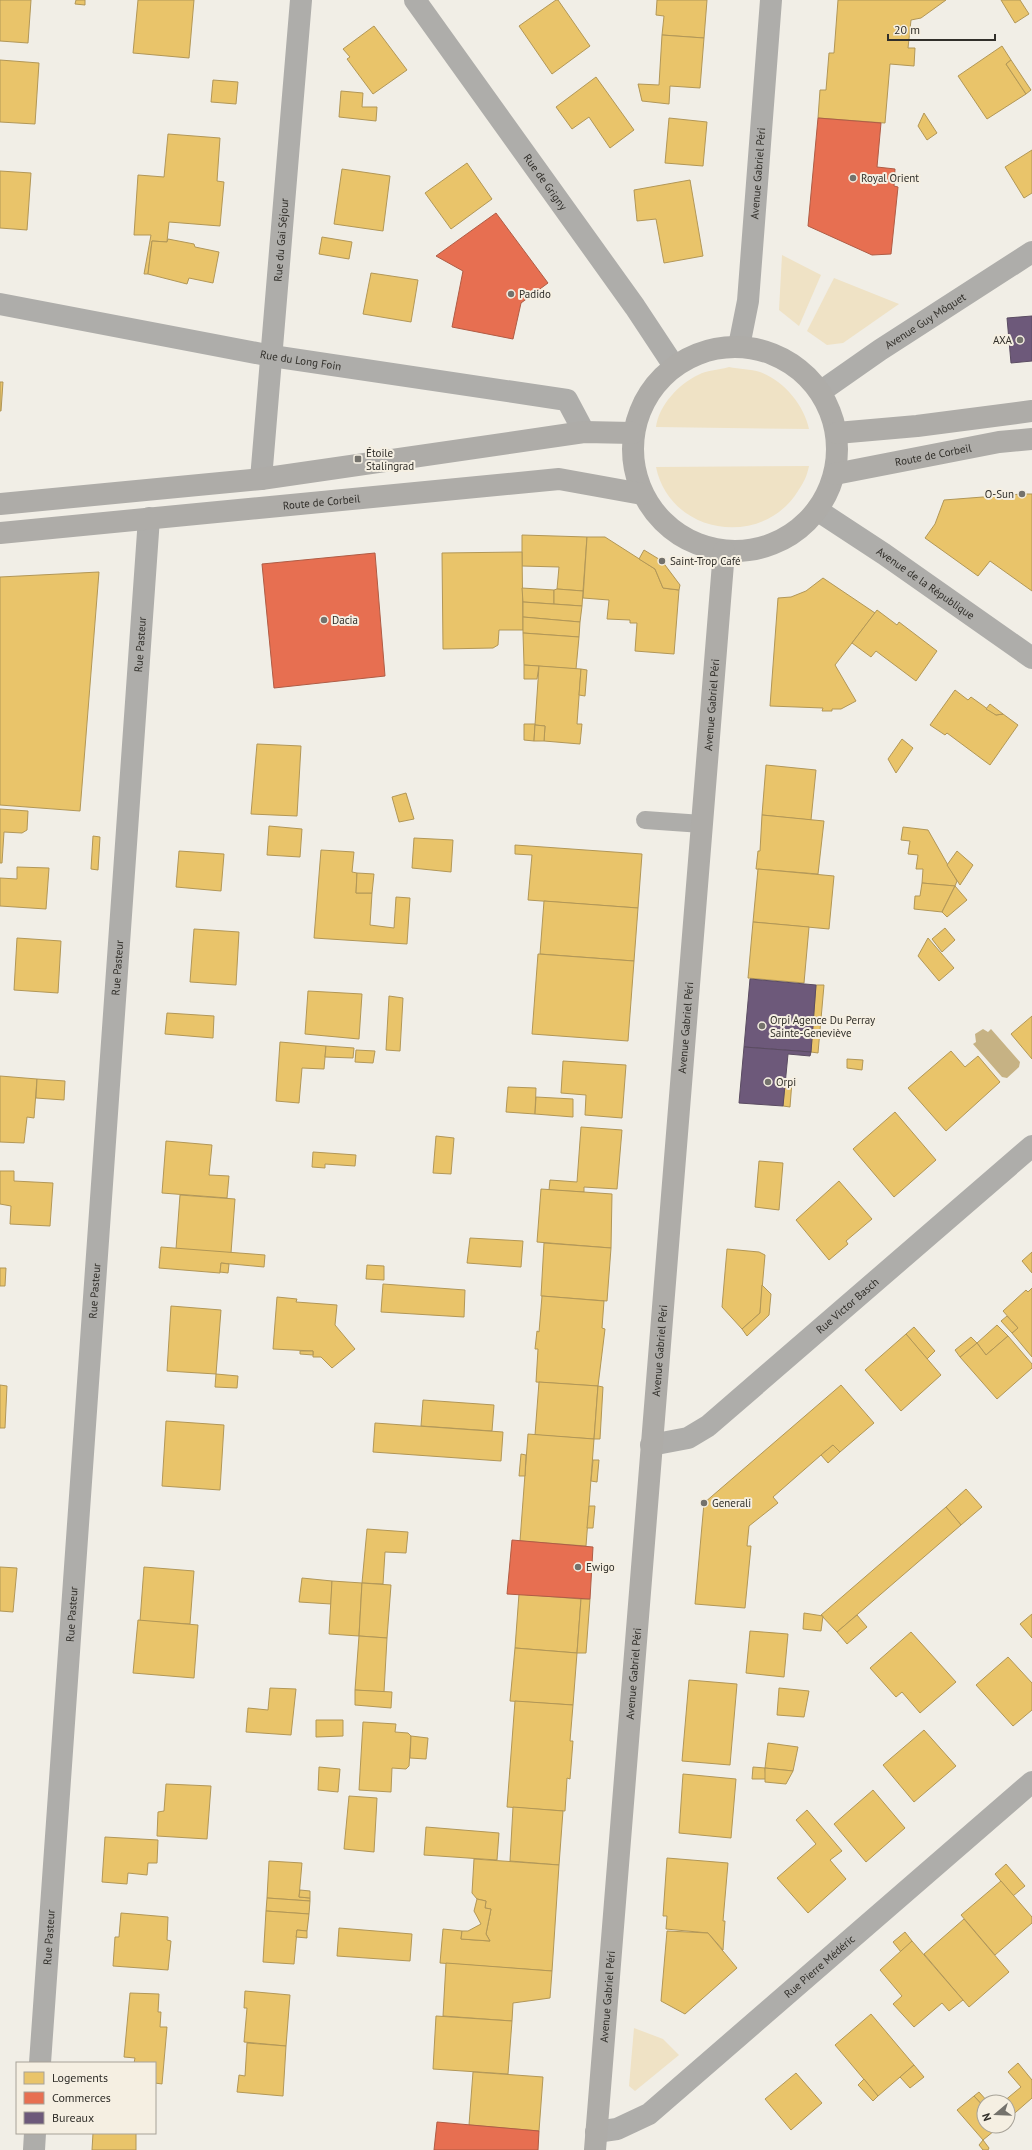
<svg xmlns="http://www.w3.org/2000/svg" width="1032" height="2150" font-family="'PT Sans',sans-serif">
<rect width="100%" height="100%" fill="#f1eee6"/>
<!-- green -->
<g fill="#efe2c5">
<path d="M782,255l39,20 -22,51 -20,-16z"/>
<path d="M834,278l65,26 -56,39 -16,2 -20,-14z"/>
<path d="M729,367c10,2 22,2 31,5 24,9 44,33 49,57l-153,-2c3,-22 23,-43 42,-52 9,-5 22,-5 31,-8z"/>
<path d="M809,466c-2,10 -5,16 -11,25 -36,58 -128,44 -142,-24z"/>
<path d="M634,2028l29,11 16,16 -44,36 -6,-5z"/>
</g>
<!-- water -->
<path fill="#c6b284" d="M983,1029l5,3 3,-3 29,33 -1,5 -12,11 -5,-1 -29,-33 3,-2 -1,-8z"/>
<!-- homes -->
<g fill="#e9c46a" stroke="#b29757">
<path d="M0,0h31l-3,43 -28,-2z"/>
<path d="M76,0h9v5l-10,-1z"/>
<path d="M138,0h56l-5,58 -56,-5z"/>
<path d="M556,0h2l32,46 -38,28 -33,-48z"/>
<path d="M657,0h50l-3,38 -42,-3 2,-19 -8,-1z"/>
<path d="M838,0h108l-25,18 -10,2 -3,28h7l-1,18 -24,-2 -5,59 -67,-5 2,-28h6l3,-37h5z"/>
<path d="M1001,0h19l9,14 -14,9z"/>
<path d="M374,26l33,44 -34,24 -26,-35 3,-2 -7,-8z"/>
<path d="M662,35l42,3 -4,50 -30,-2 -1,18 -27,-3 -4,-17 21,1z"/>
<path d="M1002,46l9,14 -5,4 20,30 -39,25 -29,-43z"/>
<path d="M0,60l39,3 -4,61 -35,-2z"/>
<path d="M1011,60l20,30 -5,4 -20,-30z"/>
<path d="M596,77l38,53 -24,18 -21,-31 -17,12 -16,-22z"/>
<path d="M213,80l25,2 -2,22 -25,-2z"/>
<path d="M341,91l22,2 -1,14h15l-1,14 -37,-4z"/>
<path d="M924,113l13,20 -10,7 -9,-14z"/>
<path d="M669,118l38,4 -4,44 -38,-3z"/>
<path d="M168,134l52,4 -3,43 7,1 -4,44 -51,-4 -2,20 -15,-1 -4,33h-4l7,-39h-17l4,-60 26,2z"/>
<path d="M1032,150v43l-8,5 -19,-31z"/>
<path d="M467,163l25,36 -41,30 -26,-36z"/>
<path d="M342,169l48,7 -7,55 -49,-7z"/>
<path d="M0,171l31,2 -4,57 -27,-2z"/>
<path d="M690,180l13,76 -39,7 -8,-44 -19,2 -3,-31z"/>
<path d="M322,237l30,5 -3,17 -30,-5z"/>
<path d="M168,239l26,5 1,3 24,5 -6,31 -24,-5 -2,6 -39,-10 4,-33 15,1z"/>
<path d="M371,273l47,7 -7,42 -48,-8z"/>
<path d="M0,382h3l-2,29h-1z"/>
<path d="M1022,494h10v97l-42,-30 -12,15 -53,-38 10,-14 9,-24z"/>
<path d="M522,535l65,2 -4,54 -26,-2 2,-22 -37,-1z"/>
<path d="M587,537h18l50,32 8,19 16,2 -5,64 -39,-3 2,-28h-7v-3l-23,-1 2,-19 -26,-2z"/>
<path d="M644,550l18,11 18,24 -1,5 -16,-2 -8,-19 -16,-10z"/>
<path d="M522,552l1,78h-24l-1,15 -5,3 -50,1 -1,-96z"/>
<path d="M99,572l-19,239 -80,-6v-228z"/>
<path d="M823,578l52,35 -40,52 21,36 -15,8h-9v2h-10l1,-3 -53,-2 8,-108 13,-1 15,-6z"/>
<path d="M522,588l32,2v14l-31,-2z"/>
<path d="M557,589l26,2 -1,15 -28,-2v-14z"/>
<path d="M523,602l59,4 -2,16 -57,-5z"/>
<path d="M877,610l20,15 2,-3 38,29 -21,30 -40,-30 -5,6 -19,-14z"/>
<path d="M523,617l57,5 -1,15 -56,-4z"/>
<path d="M523,633l56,4 -3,32 -52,-4z"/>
<path d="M524,665l15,1 -2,13h-13z"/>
<path d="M539,666l42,3 -4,55h5l-2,20 -36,-3 1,-15 -10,-1z"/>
<path d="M581,669l6,1 -2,26 -6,-1z"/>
<path d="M955,690l13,10 3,-3 25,18 7,-1 15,11 -28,40 -43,-32 -2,2 -15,-10z"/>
<path d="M990,704l13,10 -7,1 -10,-6z"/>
<path d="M524,724h11l-1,17 -10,-1z"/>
<path d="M535,725l10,1 -1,15h-10z"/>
<path d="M902,739l11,9 -17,25 -8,-14z"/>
<path d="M257,744l44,2 -4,70 -46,-2z"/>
<path d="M766,765l50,5 -5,50 -49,-5z"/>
<path d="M406,793l8,26 -15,3 -7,-25z"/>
<path d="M0,809l28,2 -1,19 -5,3 -18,-1 -2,31h-2z"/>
<path d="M762,815l62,6 -6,53 -62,-5 2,-18h2z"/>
<path d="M269,826l33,3 -2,28 -33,-2z"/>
<path d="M903,827l25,3 29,51 -2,5 -33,-3 1,-14h-7l2,-14 -10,-1 2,-13 -9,-1z"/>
<path d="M93,836l7,1 -2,33 -7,-1z"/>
<path d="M414,838l39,2 -2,32 -39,-4z"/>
<path d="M515,845l127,9 -4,54 -110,-8 4,-45 -17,-1z"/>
<path d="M321,850l33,2 -2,20 5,1 -1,20h16l-2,32 24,3 2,-31 14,1 -3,46 -93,-6z"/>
<path d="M179,851l45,3 -3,37 -45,-4z"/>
<path d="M957,851l16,14 -13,20 -13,-20z"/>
<path d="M17,867l32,1 -3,41 -46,-3v-28l17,1z"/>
<path d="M758,869l76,7 -5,53 -76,-7z"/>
<path d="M357,873l17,1 -2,19h-16z"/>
<path d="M922,883l33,3 -13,26 -28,-3 1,-13h5z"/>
<path d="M955,886l12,14 -20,17 -5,-5z"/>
<path d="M544,901l94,7 -4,53 -94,-7z"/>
<path d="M753,922l56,5 -5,56 -56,-5z"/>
<path d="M945,928l10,12 -13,12 -10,-13z"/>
<path d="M194,929l45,3 -3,53 -46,-3z"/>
<path d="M17,938l44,3 -3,52 -44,-3z"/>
<path d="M928,938l26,30 -15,13 -21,-25z"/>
<path d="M538,954l96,7 -6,80 -96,-7z"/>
<path d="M816,985h8l-6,68 -7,-1z"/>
<path d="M308,991l54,3 -3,45 -54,-5z"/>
<path d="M389,996l14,2 -3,53 -14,-1z"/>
<path d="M167,1013l47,3 -1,22 -48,-4z"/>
<path d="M1032,1016v43l-21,-25z"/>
<path d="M280,1042l46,4 -2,23 -22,-1 -3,35 -23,-2z"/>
<path d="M326,1046l28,2 -1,10 -28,-1z"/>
<path d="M356,1050l19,1 -2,12 -18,-1z"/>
<path d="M951,1051l14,16 13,-11 22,26 -54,49 -38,-43z"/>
<path d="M847,1059l16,1 -1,10 -15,-2z"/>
<path d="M563,1061l63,4 -4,53 -37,-3 1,-20 -25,-2z"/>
<path d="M0,1076l37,3 -3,39 -7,-1 -3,26 -24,-1z"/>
<path d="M37,1079l28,2 -1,19 -28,-2z"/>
<path d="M785,1081h7l-2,26 -7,-1z"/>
<path d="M508,1087l28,1 -1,26 -29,-2z"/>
<path d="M536,1097l37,2v18l-38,-3z"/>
<path d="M895,1112l41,48 -42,37 -41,-48z"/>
<path d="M581,1127l41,3 -5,59 -33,-2v5l-35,-2 1,-10 27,2z"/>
<path d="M436,1136l18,2 -3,36 -18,-1z"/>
<path d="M166,1141l46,4 -3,30 20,1 -2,22 -65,-5z"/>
<path d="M313,1152l43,3 -1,11 -30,-2v4l-13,-1z"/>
<path d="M759,1161l24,2 -4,47 -24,-3z"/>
<path d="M0,1171h14v10l39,2 -3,43 -40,-2 1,-18 -11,-2z"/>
<path d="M839,1181l33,38 -26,22 2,3 -19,16 -33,-40z"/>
<path d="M541,1189l71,5 -1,54 -74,-6z"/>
<path d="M180,1195l55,4 -4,54 -55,-4z"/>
<path d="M470,1238l53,3 -2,26 -54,-4z"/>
<path d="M544,1243l67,5 -4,53 -66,-5z"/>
<path d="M161,1247l104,8 -1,12 -43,-4 -1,10 -61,-5z"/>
<path d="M727,1249l32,3 6,3 -5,58 -18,16 -20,-22z"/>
<path d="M1032,1252v21l-10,-12z"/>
<path d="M221,1263l8,1 -1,9 -8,-1z"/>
<path d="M367,1265l17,1v14l-18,-1z"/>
<path d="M0,1268h6l-1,18h-5z"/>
<path d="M383,1284l82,6 -1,27 -83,-5z"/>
<path d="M762,1285l9,9 -2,21 -22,21 -5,-7 18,-16z"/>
<path d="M1032,1288v69l-20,-24 6,-5 -15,-17 23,-21 2,2z"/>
<path d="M542,1296l62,5 -2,27 3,1 -7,57 -62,-4 2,-33h-3l2,-18 2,1z"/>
<path d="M277,1297l20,2 -1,3 41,3 -2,20 20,24 -23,19 -11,-11h-8v-6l-40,-2z"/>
<path d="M171,1306l50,4 -5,64 -49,-3z"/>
<path d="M1007,1316l11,12 -6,5 -11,-12z"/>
<path d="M997,1325l11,11 -22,19 -9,-12z"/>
<path d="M914,1327l21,24 -8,8 -21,-25z"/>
<path d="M906,1334l35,41 -40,36 -36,-41z"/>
<path d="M1008,1336l24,28v4l-35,31 -37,-42 17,-14 9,12z"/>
<path d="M971,1337l6,6 -17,14 -5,-7z"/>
<path d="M300,1351h13v4l-13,-1z"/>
<path d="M216,1374l22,2 -1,12 -22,-1z"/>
<path d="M539,1382l59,4 -4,53 -59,-4z"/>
<path d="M0,1385l7,1 -2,42h-5z"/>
<path d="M841,1385l33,38 -34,29 -7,-7 -12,10 -48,42 5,6 -29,23 -2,20h4l-6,62 -50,-4 9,-101z"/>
<path d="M598,1386l5,1 -3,52h-6z"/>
<path d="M423,1400l71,5 -2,26 -71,-5z"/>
<path d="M166,1421l58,4 -4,65 -58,-4z"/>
<path d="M375,1423l128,9 -2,29 -128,-9z"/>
<path d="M528,1434l66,5 -8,107 -66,-5z"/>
<path d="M833,1445l7,7 -12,11 -7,-8z"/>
<path d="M521,1454l5,1 -1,21h-6z"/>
<path d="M593,1460h6l-2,22 -6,-1z"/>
<path d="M966,1489l16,18 -21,18 -15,-18z"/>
<path d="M589,1506h6l-2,22h-6z"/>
<path d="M946,1507l15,18 -124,107 -16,-17z"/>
<path d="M367,1529l41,3 -2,21 -21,-1 -2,32 -21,-1z"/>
<path d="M0,1567l17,1 -4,44 -13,-1z"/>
<path d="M144,1567l50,4 -4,53 -50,-3z"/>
<path d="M302,1578l30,3 -1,23 -32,-2z"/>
<path d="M332,1581l30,2 -3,53 -30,-2z"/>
<path d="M362,1583l29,2 -4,53 -28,-2z"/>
<path d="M519,1594l62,5 -4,54 -62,-5z"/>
<path d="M581,1599h9l-4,54h-9z"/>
<path d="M804,1613l19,3 -2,15 -18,-2z"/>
<path d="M1032,1614v24l-12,-14z"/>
<path d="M857,1615l10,12 -20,17 -10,-12z"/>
<path d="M138,1620l60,5 -4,53 -61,-5z"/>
<path d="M750,1631l38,3 -4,43 -38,-4z"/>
<path d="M911,1632l45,50 -36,31 -18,-21 -6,5 -26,-29z"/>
<path d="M359,1636l28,2 -3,54 -29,-2z"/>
<path d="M515,1648l62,5 -4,52 -63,-4z"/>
<path d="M1008,1657l24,26v27l-19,16 -37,-41z"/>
<path d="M689,1680l48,4 -7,81 -48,-4z"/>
<path d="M270,1688l26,1 -5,46 -45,-3 2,-24 20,2z"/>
<path d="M779,1688l30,3 -5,26 -27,-2z"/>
<path d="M355,1690l37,2 -1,16 -36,-3z"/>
<path d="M515,1701l58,4 -3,36h3l-3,38 -3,-1 -2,33 -58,-4z"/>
<path d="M316,1720h27v16l-27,1z"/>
<path d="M363,1722l33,2 -1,8 13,1 3,3 -2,30 -3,3 -14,-1 -1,24 -32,-2z"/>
<path d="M924,1730l32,36 -42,36 -31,-37z"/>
<path d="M411,1736l17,2 -2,21 -16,-1z"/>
<path d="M768,1743l30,4 -5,24 -28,-3z"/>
<path d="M319,1767l21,2 -2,23 -20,-2z"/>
<path d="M753,1767l12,1 1,11h-14z"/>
<path d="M765,1768l28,3 -7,13 -21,-2z"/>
<path d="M683,1774l53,5 -5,59 -52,-5z"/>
<path d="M166,1784l45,2 -4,53 -50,-3 1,-24 6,-1z"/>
<path d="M873,1790l32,38 -39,34 -32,-38z"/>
<path d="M349,1796l28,2 -3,54 -30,-3z"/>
<path d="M513,1807l50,4 -4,54 -49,-4z"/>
<path d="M807,1810l35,41 -12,9 16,19 -38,34 -31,-35 39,-34 -20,-24z"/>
<path d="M426,1827l73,6 -2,27 -73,-5z"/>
<path d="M105,1837l53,3 -1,23h-9l-1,12 -19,-2 -1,11 -25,-2z"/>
<path d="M667,1858l61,5 -5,58h2l-2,29 -15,-17 -42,-4 1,-13h-4z"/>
<path d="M474,1859l85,6 -7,106 -112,-8 3,-34 19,2 -1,8 29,2 -4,-7 5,-25 -6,-1 1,-7 -9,-2 -5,-6z"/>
<path d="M269,1861l33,2 -3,34 11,1v3l-43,-3z"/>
<path d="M1006,1864l19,22 -12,10 -18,-22z"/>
<path d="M1001,1881l31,36v6l-37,32 -34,-40z"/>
<path d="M300,1890l10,1v7l-11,-1z"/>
<path d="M267,1898l43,3 -1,13 -43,-3z"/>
<path d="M477,1899l9,2 -1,7 6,1 -5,25 4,7 -29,-2 1,-8h6l13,-7 -7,-13z"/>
<path d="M266,1911l43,3 -2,17 -10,-1 -3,34 -31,-2z"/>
<path d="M121,1913l47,4 -1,23 4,1 -3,29 -55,-4 2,-29h4z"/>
<path d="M964,1919l45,53 -40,35 -45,-53z"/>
<path d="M339,1928l73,6 -2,27 -73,-5z"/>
<path d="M297,1930l10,1v7l-11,-1z"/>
<path d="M667,1931l41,2 29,35 -52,46 -24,-13z"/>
<path d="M905,1932l7,9 -11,11 -8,-10z"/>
<path d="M912,1941l51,59 -14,11 -7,-8 -28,24 -21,-23 9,-8 -22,-26z"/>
<path d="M446,1963l106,8 -2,27 -37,5 -1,18 -69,-5z"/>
<path d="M245,1991l45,4 -4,51 -42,-4 3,-34h-3z"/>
<path d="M130,1993l29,1 -1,18h3l-1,15h7l-5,57 -7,-1v-20h-21l1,-5 -11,-1z"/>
<path d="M871,2014l43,51 -36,31 -43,-51z"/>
<path d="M436,2016l76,5 -4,53 -75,-5z"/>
<path d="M247,2043l39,3 -3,50 -46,-4 2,-17 6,1z"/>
<path d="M1018,2063l14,17v18l-24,21v-17h-5l18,-15 -13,-15z"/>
<path d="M914,2065l10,12 -14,11 -10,-11z"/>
<path d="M473,2072l70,5 -4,54 -70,-6z"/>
<path d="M796,2073l26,30 -31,27 -26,-31z"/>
<path d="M864,2079l14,17 -5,5 -15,-16z"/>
<path d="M979,2092l9,10h-4v5l-10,-11z"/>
<path d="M974,2096l10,11v19h16l-17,14 -26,-30z"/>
<path d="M93,2133h43v17h-44z"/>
<path d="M983,2140l6,8 -1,2h-5l-4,-5z"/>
</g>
<!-- shops -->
<g fill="#e76f51" stroke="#b05c45">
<path d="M818,118l63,5 -4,44 18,2 -1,17 4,1 -7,67 -19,1 -64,-29z"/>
<path d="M496,213l52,70 -27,20 -8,36 -61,-12 11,-56 -27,-15z"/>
<path d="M375,553l10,123 -111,12 -12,-124z"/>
<path d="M512,1540l81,7 -3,52 -83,-5z"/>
<path d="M437,2122l102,9 -1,19h-104z"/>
</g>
<!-- offices -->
<g fill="#6d597a" stroke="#5b4c62">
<path d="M1032,316v45l-21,2 -4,-45z"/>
<path d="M750,979l66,6 -5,67 -67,-5z"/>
<path d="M744,1047l67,5 -1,4 -22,-2 -5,52 -44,-3z"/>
</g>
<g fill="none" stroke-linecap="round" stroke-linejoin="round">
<!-- lane -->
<path stroke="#aeadaa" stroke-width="18" d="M645,820l57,4"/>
<!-- street -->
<g stroke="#aeadaa" stroke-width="22">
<path id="s1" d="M415,0l220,307 39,59"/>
<path id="s2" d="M0,304l272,52 295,44 17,32"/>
<path id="s3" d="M739,346l9,-45 23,-301"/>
<path id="s4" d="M820,392l60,-42 152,-98"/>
<path id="s5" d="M261,479l40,-479"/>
<path id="s6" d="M817,510l67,44 148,104"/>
<path id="s7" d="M651,1445l37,-7 20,-12 324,-280"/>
<path id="s8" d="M40,2063l109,-1545"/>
<path id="s9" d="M596,2132l21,-3 32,-15 383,-332"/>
<path d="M34,2150l1,-17"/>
</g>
<!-- secondary -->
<g stroke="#aeaca8" stroke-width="22">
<circle cx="735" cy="449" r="102"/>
<path d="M837,433l80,-7 115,-15"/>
<path id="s10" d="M835,474l164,-32 33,-3"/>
<path d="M0,504l261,-25 323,-47 49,1"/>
<path id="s11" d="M0,533l559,-54 83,15"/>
<path id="s12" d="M595,2150l129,-1599"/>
</g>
</g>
<!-- markers -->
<g fill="#74726c" stroke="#f5efe2" stroke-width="1.5">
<circle cx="853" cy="178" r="4"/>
<circle cx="511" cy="294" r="4"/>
<circle cx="1020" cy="340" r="4"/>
<rect x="354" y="455" width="8" height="8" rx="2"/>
<circle cx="1022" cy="494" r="4"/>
<circle cx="662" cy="561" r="4"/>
<circle cx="324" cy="620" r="4"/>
<circle cx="762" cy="1026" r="4"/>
<circle cx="768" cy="1082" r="4"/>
<circle cx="704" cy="1503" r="4"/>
<circle cx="578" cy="1567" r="4"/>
</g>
<g text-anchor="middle" stroke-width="4" stroke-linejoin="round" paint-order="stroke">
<!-- street labels -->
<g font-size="11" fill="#312f2a" stroke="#f5efe2">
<text dy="4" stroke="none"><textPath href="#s3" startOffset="174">Avenue Gabriel Péri</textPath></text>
<text dy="4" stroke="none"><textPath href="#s1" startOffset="224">Rue de Grigny</textPath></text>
<text dy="4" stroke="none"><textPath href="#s5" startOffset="240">Rue du Gai Séjour</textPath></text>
<text dy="4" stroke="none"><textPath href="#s4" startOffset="127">Avenue Guy Môquet</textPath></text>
<text dy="4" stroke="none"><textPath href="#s2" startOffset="306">Rue du Long Foin</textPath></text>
<text dy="4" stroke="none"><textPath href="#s10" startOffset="100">Route de Corbeil</textPath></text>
<text dy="4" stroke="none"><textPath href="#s11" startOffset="323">Route de Corbeil</textPath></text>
<text dy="4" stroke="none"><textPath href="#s6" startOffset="131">Avenue de la République</textPath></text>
<text dy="4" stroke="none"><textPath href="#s8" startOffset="1422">Rue Pasteur</textPath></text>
<text dy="4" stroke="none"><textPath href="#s12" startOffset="1450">Avenue Gabriel Péri</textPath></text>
<text dy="4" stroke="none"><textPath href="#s8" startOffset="1098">Rue Pasteur</textPath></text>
<text dy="4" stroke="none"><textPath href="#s12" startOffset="1126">Avenue Gabriel Péri</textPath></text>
<text dy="4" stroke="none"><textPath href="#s8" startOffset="774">Rue Pasteur</textPath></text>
<text dy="4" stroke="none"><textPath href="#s7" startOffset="245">Rue Victor Basch</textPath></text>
<text dy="4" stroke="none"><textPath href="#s12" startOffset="802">Avenue Gabriel Péri</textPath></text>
<text dy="4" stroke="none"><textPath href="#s8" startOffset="450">Rue Pasteur</textPath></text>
<text dy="4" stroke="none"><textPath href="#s12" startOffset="478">Avenue Gabriel Péri</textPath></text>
<text dy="4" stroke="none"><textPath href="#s8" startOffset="126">Rue Pasteur</textPath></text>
<text dy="4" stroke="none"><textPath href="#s9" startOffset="282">Rue Pierre Médéric</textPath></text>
<text dy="4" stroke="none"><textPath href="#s12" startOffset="154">Avenue Gabriel Péri</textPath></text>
</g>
<!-- poi labels -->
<g font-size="11" fill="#312f2a" stroke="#f5efe2" text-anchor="start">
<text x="861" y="182">Royal Orient</text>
<text x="519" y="298">Padido</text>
<text x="1012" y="344" text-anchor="end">AXA</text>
<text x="366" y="457">Étoile<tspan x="366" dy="13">Stalingrad</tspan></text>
<text x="1014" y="498" text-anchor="end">O-Sun</text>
<text x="670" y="565">Saint-Trop Café</text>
<text x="332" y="624">Dacia</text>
<text x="770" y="1024">Orpi Agence Du Perray<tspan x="770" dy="13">Sainte-Geneviève</tspan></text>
<text x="776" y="1086">Orpi</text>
<text x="712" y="1507">Generali</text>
<text x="586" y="1571">Ewigo</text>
</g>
</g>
<!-- legend -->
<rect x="16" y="2062" width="140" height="72" fill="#f5efe2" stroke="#a7a298"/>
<rect x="24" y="2072" width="20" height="12" fill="#e9c46a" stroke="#a7a298"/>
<text x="52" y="2082" font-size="12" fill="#312f2a">Logements</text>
<rect x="24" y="2092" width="20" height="12" fill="#e76f51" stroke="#a7a298"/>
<text x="52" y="2102" font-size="12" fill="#312f2a">Commerces</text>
<rect x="24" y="2112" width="20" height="12" fill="#6d597a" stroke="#a7a298"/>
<text x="52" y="2122" font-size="12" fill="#312f2a">Bureaux</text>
<!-- north arrow -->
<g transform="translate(996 2114) rotate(251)"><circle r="19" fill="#f5efe2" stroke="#a7a298"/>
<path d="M0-3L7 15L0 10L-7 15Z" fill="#74726c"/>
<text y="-6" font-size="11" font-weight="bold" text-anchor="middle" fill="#312f2a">N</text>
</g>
<!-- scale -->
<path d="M888 34v6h107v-6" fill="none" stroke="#312f2a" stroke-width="2"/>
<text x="894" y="34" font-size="12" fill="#312f2a" stroke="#f5efe2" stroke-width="3" paint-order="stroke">20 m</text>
</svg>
